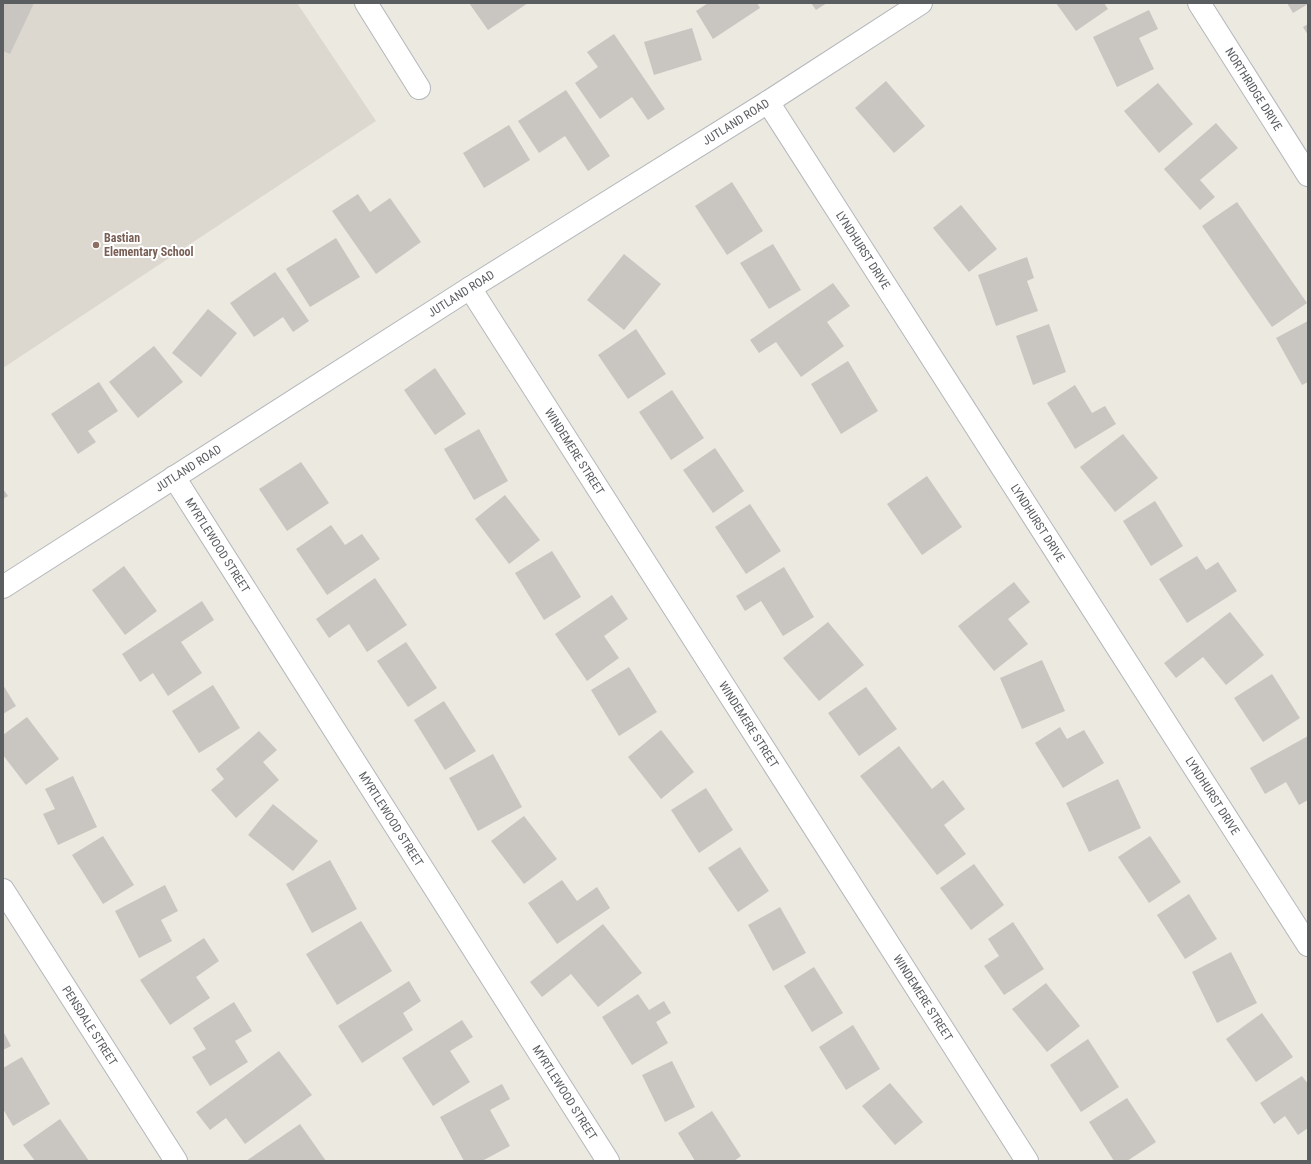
<svg xmlns="http://www.w3.org/2000/svg" width="1311" height="1164" font-family="'Roboto Condensed',sans-serif">
<rect width="100%" height="100%" fill="#ece9e1"/>
<!-- education -->
<path fill="#dcd8cf" d="M3,3h294l79,118 -373,247z"/>
<!-- building -->
<g fill="#c9c5c0">
<path d="M3,3h31l-24,51 -7,-3z"/>
<path d="M469,3h59l-40,27z"/>
<path d="M708,3h49l3,5 -47,31 -17,-28z"/>
<path d="M811,3h16l-11,7z"/>
<path d="M1056,3h48l4,6 -32,22z"/>
<path d="M1287,3h21v1l-15,9z"/>
<path d="M1149,10l9,19 -19,9 15,31 -37,18 -24,-50z"/>
<path d="M1308,24v11l-5,-8z"/>
<path d="M692,28l10,32 -48,15 -10,-33z"/>
<path d="M614,34l51,75 -17,11 -16,-23 -32,22 -25,-36 23,-16 -11,-15z"/>
<path d="M886,81l39,45 -31,27 -39,-45z"/>
<path d="M1158,83l35,41 -34,29 -35,-42z"/>
<path d="M566,90l44,66 -22,15 -23,-35 -26,17 -21,-32z"/>
<path d="M1216,123l22,25 -38,32 15,17 -15,13 -36,-41z"/>
<path d="M509,125l21,35 -46,28 -21,-35z"/>
<path d="M732,182l31,49 -36,24 -32,-49z"/>
<path d="M358,194l12,18 20,-14 31,44 -45,32 -44,-63z"/>
<path d="M1237,202l70,101 -35,24 -70,-101z"/>
<path d="M961,205l36,44 -28,23 -36,-44z"/>
<path d="M336,238l24,39 -50,30 -24,-38z"/>
<path d="M773,244l28,46 -32,19 -29,-46z"/>
<path d="M624,254l37,30 -37,46 -37,-30z"/>
<path d="M1027,257l7,21 -7,3 11,30 -42,15 -18,-51z"/>
<path d="M275,272l34,49 -16,11 -10,-15 -29,20 -24,-34z"/>
<path d="M833,283l17,23 -23,16 17,24 -43,31 -25,-35 -17,11 -9,-13z"/>
<path d="M208,309l29,24 -36,44 -29,-24z"/>
<path d="M1308,321v61l-6,3 -26,-47z"/>
<path d="M1049,324l17,48 -33,13 -17,-49z"/>
<path d="M636,329l30,45 -38,25 -30,-44z"/>
<path d="M154,346l29,36 -45,36 -29,-36z"/>
<path d="M848,361l30,50 -37,23 -30,-50z"/>
<path d="M435,368l31,46 -31,21 -31,-45z"/>
<path d="M99,382l19,29 -30,20 8,11 -18,12 -27,-40z"/>
<path d="M1075,385l17,28 13,-7 11,18 -41,25 -28,-46z"/>
<path d="M672,390l32,48 -33,22 -32,-48z"/>
<path d="M479,429l29,52 -34,19 -30,-51z"/>
<path d="M1123,434l35,44 -43,34 -35,-45z"/>
<path d="M715,448l29,43 -31,22 -30,-43z"/>
<path d="M301,462l28,41 -42,28 -28,-42z"/>
<path d="M927,476l35,51 -40,28 -35,-51z"/>
<path d="M3,489l5,7 -5,3z"/>
<path d="M505,495l35,45 -31,24 -34,-45z"/>
<path d="M1155,501l28,45 -32,20 -28,-45z"/>
<path d="M750,504l31,47 -35,23 -31,-47z"/>
<path d="M331,525l14,20 17,-11 18,25 -53,36 -31,-46z"/>
<path d="M552,551l29,46 -37,23 -29,-47z"/>
<path d="M1197,556l9,14 12,-8 19,29 -50,32 -28,-44z"/>
<path d="M124,566l33,45 -32,24 -33,-45z"/>
<path d="M784,567l30,50 -31,19 -22,-35 -16,10 -9,-15z"/>
<path d="M375,578l32,47 -40,27 -18,-28 -20,14 -13,-19z"/>
<path d="M1014,582l16,20 -22,17 20,25 -34,27 -36,-45z"/>
<path d="M612,595l16,24 -24,17 15,22 -32,23 -32,-47z"/>
<path d="M202,601l12,19 -33,22 21,31 -34,23 -15,-23 -13,9 -18,-28z"/>
<path d="M1230,612l34,43 -38,30 -23,-28 -27,21 -12,-15z"/>
<path d="M828,622l36,43 -45,36 -36,-43z"/>
<path d="M406,642l31,46 -29,19 -31,-46z"/>
<path d="M1042,660l23,51 -43,18 -22,-51z"/>
<path d="M629,667l28,45 -38,24 -28,-46z"/>
<path d="M1272,674l28,44 -37,24 -29,-44z"/>
<path d="M3,685l13,21 -13,8z"/>
<path d="M213,685l27,43 -41,25 -27,-42z"/>
<path d="M866,687l31,42 -38,27 -31,-43z"/>
<path d="M444,701l32,50 -31,19 -31,-50z"/>
<path d="M27,717l32,42 -33,26 -23,-30v-20z"/>
<path d="M1060,727l7,12 17,-9 20,33 -41,25 -28,-45z"/>
<path d="M661,730l33,42 -33,27 -33,-42z"/>
<path d="M259,731l18,19 -14,12 16,18 -43,38 -25,-28 13,-11 -8,-10z"/>
<path d="M1308,736v64l-9,5 -13,-23 -21,12 -15,-26z"/>
<path d="M899,746l33,43 11,-9 22,29 -21,16 22,29 -29,21 -77,-99z"/>
<path d="M493,754l29,53 -44,24 -29,-53z"/>
<path d="M73,776l24,51 -39,18 -15,-31 12,-5 -10,-20z"/>
<path d="M1118,779l23,49 -52,24 -23,-49z"/>
<path d="M706,788l27,42 -34,23 -28,-43z"/>
<path d="M273,804l45,37 -25,30 -45,-36z"/>
<path d="M524,816l33,43 -33,25 -33,-43z"/>
<path d="M103,836l31,49 -31,19 -31,-49z"/>
<path d="M1150,836l31,46 -32,21 -31,-46z"/>
<path d="M740,847l29,44 -31,21 -30,-44z"/>
<path d="M330,860l27,49 -45,24 -26,-49z"/>
<path d="M974,864l30,41 -33,25 -31,-42z"/>
<path d="M562,880l15,21 20,-14 13,21 -53,36 -29,-41z"/>
<path d="M165,885l13,26 -17,9 11,21 -33,17 -24,-47z"/>
<path d="M1189,894l28,45 -32,20 -28,-44z"/>
<path d="M780,907l26,46 -33,18 -25,-46z"/>
<path d="M361,921l31,50 -55,34 -31,-51z"/>
<path d="M1013,922l31,47 -40,26 -20,-29 15,-10 -11,-17z"/>
<path d="M603,924l39,49 -44,34 -27,-33 -29,23 -12,-15z"/>
<path d="M204,938l15,23 -23,16 14,21 -40,27 -30,-45z"/>
<path d="M1231,952l26,51 -40,20 -25,-51z"/>
<path d="M814,967l29,46 -31,19 -28,-46z"/>
<path d="M409,981l12,20 -18,12 10,17 -51,33 -24,-37z"/>
<path d="M1046,983l34,43 -33,26 -35,-43z"/>
<path d="M638,994l11,16 15,-9 7,12 -15,9 12,21 -36,22 -30,-48z"/>
<path d="M234,1002l18,29 -17,10 13,21 -38,24 -18,-29 14,-8 -13,-21z"/>
<path d="M1262,1013l31,44 -37,25 -30,-43z"/>
<path d="M462,1020l11,17 -23,14 20,31 -37,24 -31,-48z"/>
<path d="M853,1025l27,44 -34,21 -27,-43z"/>
<path d="M3,1031l8,15 -8,4z"/>
<path d="M1088,1039l31,48 -38,25 -31,-47z"/>
<path d="M279,1051l33,44 -67,49 -19,-26 -16,12 -14,-18z"/>
<path d="M22,1057l28,47 -37,22 -10,-17v-41z"/>
<path d="M672,1061l23,46 -30,15 -23,-47z"/>
<path d="M1302,1076l6,8v44l-10,7 -13,-19 -11,8 -14,-21z"/>
<path d="M890,1083l33,39 -28,23 -33,-39z"/>
<path d="M502,1084l8,15 -20,11 20,36 -28,15h-18l-24,-44z"/>
<path d="M1127,1098l29,44 -29,19h-13l-25,-39z"/>
<path d="M712,1111l29,45 -7,5h-39l-17,-28z"/>
<path d="M60,1119l29,42h-54l-12,-16z"/>
<path d="M300,1124l26,37h-80z"/>
</g>
<g fill="none" stroke-linecap="round" stroke-linejoin="round">
<defs>
<g id="minor">
<path d="M366,3l53,85"/>
<path id="s1" d="M1199,3l109,172"/>
<path id="s2" d="M768,102l540,843"/>
<path id="s3" d="M470,288l557,873"/>
<path id="s4" d="M174,477l434,684"/>
<path id="s5" d="M3,890l173,271"/>
</g>
<g id="tertiary">
<path id="s6" d="M3,587l467,-299 298,-186 153,-99"/>
</g>
</defs>
<!-- minor casing -->
<use href="#minor" stroke="#b4b7bb" stroke-width="24"/>
<!-- tertiary casing -->
<use href="#tertiary" stroke="#b4b7bb" stroke-width="24"/>
<!-- minor -->
<use href="#minor" stroke="#fff" stroke-width="22"/>
<!-- tertiary -->
<use href="#tertiary" stroke="#fff" stroke-width="22"/>
</g>
<!-- markers -->
<circle fill="#8d6e63" stroke="#fff" stroke-width="1.5" cx="96" cy="245" r="4"/>
<g text-anchor="middle" stroke-width="4" stroke-linejoin="round" paint-order="stroke">
<!-- street labels -->
<g font-size="12" fill="#5a5e61" stroke="#fff">
<text dy="4" stroke="none"><textPath href="#s1" startOffset="102">NORTHRIDGE DRIVE</textPath></text>
<text dy="4" stroke="none"><textPath href="#s6" startOffset="868">JUTLAND ROAD</textPath></text>
<text dy="4" stroke="none"><textPath href="#s2" startOffset="176">LYNDHURST DRIVE</textPath></text>
<text dy="4" stroke="none"><textPath href="#s6" startOffset="544">JUTLAND ROAD</textPath></text>
<text dy="4" stroke="none"><textPath href="#s3" startOffset="194">WINDEMERE STREET</textPath></text>
<text dy="4" stroke="none"><textPath href="#s6" startOffset="220">JUTLAND ROAD</textPath></text>
<text dy="4" stroke="none"><textPath href="#s2" startOffset="500">LYNDHURST DRIVE</textPath></text>
<text dy="4" stroke="none"><textPath href="#s4" startOffset="81">MYRTLEWOOD STREET</textPath></text>
<text dy="4" stroke="none"><textPath href="#s3" startOffset="518">WINDEMERE STREET</textPath></text>
<text dy="4" stroke="none"><textPath href="#s2" startOffset="824">LYNDHURST DRIVE</textPath></text>
<text dy="4" stroke="none"><textPath href="#s4" startOffset="405">MYRTLEWOOD STREET</textPath></text>
<text dy="4" stroke="none"><textPath href="#s3" startOffset="842">WINDEMERE STREET</textPath></text>
<text dy="4" stroke="none"><textPath href="#s5" startOffset="161">PENSDALE STREET</textPath></text>
<text dy="4" stroke="none"><textPath href="#s4" startOffset="729">MYRTLEWOOD STREET</textPath></text>
</g>
<!-- education labels -->
<g font-size="12" font-weight="bold" fill="#785e54" stroke="#fff" text-anchor="start">
<text x="104" y="242">Bastian<tspan x="104" dy="14">Elementary School</tspan></text>
</g>
</g>
<!-- border -->
<rect width="1311" height="1164" fill="none" stroke="#5a5e61" stroke-width="8"/>
</svg>
